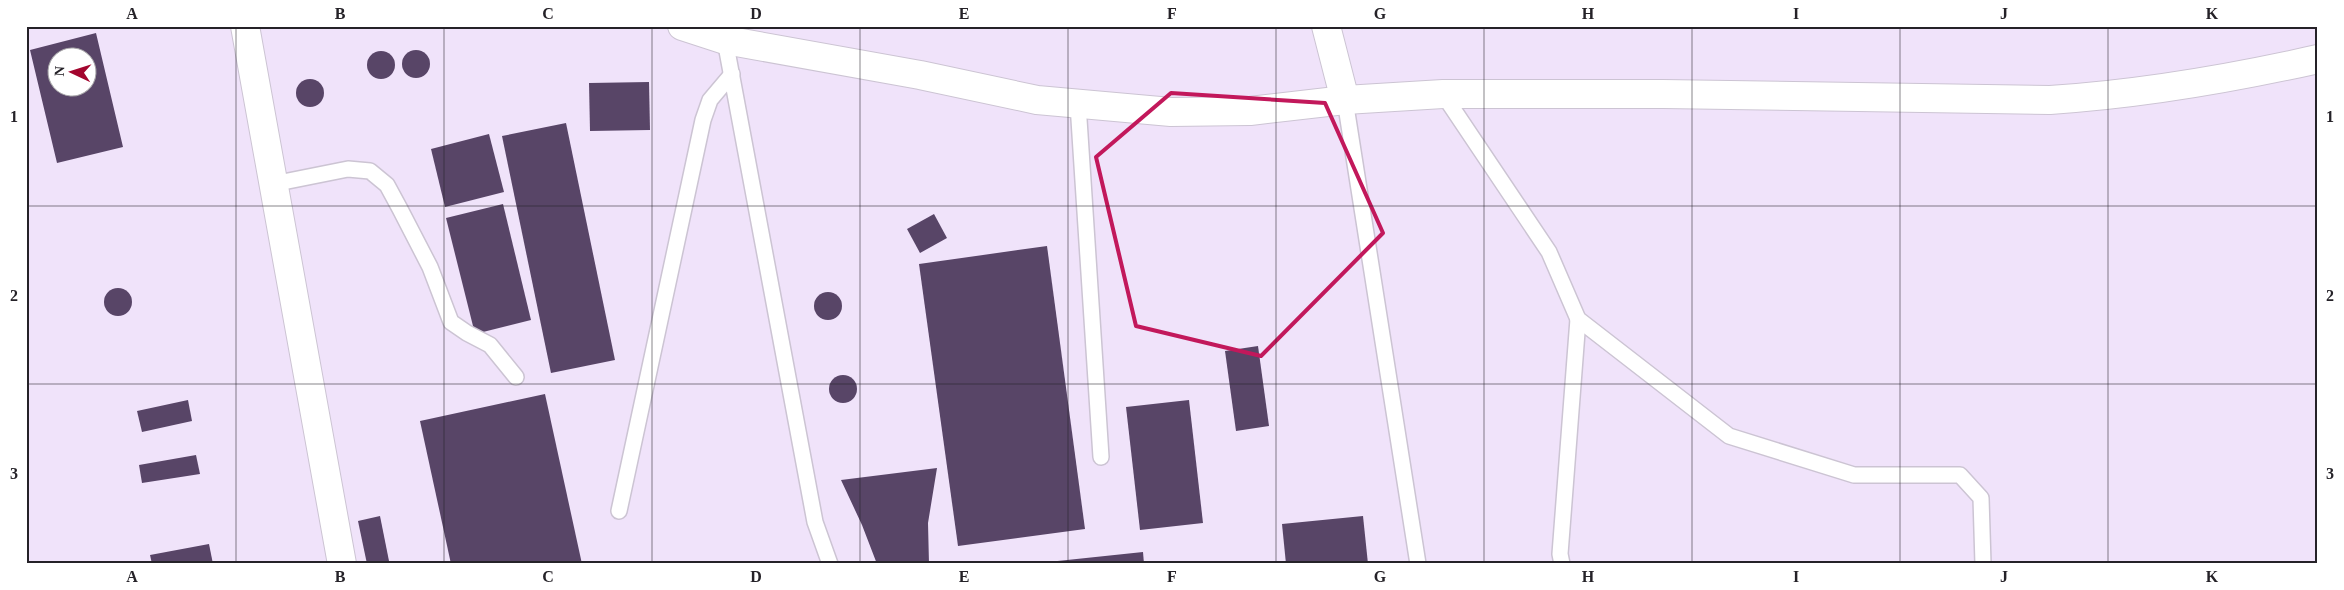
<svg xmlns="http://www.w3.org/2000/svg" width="2344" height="590" font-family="'Times New Roman',serif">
<rect width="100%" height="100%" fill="#f5edfc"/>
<!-- built -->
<path fill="#f0e3fa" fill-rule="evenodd" d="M26,26h2292v538h-2292zM58,58h30v30h-30z"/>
<!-- building -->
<g fill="#584567" fill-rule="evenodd">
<path d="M96,33l27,114 -66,16 -27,-113zM58,58h30v30h-30z"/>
<circle cx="416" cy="64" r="14"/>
<circle cx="381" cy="65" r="14"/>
<circle cx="310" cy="93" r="14"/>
<path d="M649,82l1,48 -60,1 -1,-48z"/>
<path d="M566,123l49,237 -64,13 -49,-237z"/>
<path d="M489,134l15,58 -59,15 -14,-58z"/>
<path d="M503,204l28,116 -56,14 -29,-116z"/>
<path d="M934,214l13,24 -27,15 -13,-24z"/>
<path d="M1047,246l38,283 -127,17 -39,-282z"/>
<circle cx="118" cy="302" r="14"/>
<circle cx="828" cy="306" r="14"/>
<path d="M1258,346l11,80 -33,5 -11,-80z"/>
<circle cx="843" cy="389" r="14"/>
<path d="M545,394l37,170h-131l-31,-143z"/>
<path d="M188,400l4,21 -50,11 -5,-21z"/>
<path d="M1189,400l14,123 -63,7 -14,-123z"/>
<path d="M196,455l4,19 -58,9 -3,-18z"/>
<path d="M937,468l-9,55 1,41h-52l-15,-39 -21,-45z"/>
<path d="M380,516l9,45 -22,3 -9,-43z"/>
<path d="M1363,516l5,48h-82l-4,-40z"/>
<path d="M209,544l4,20h-61l-2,-9z"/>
<path d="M1143,552l1,12h-96v-2z"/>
</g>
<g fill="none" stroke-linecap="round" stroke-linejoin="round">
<defs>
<g id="lane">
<path d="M725,40l90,482 15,42"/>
<path d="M1443,94l106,158 29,67 151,117 125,39h106l21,23 2,66"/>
<path d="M1345,100l73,464"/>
<path d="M1078,104l23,353"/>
<path d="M273,184l75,-15 22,2 17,14 13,24 30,58 21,55 16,11 23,12 26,32"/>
<path d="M619,511l84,-391 7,-20 22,-26"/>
<path d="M1562,564l-2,-10 18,-235"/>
</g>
<path id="street" d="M245,26l97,538"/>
<path id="secondary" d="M1326,26l19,74"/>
<path id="primary" d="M682,26l43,14 195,35 117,25 134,12 79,-1 95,-11 98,-6h220l387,6c91,-6 179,-21 268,-41"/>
</defs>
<!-- lane casing -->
<use href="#lane" stroke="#ccc4d3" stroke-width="18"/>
<!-- street casing -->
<use href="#street" stroke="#ccc4d3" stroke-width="30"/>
<!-- secondary casing -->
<use href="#secondary" stroke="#ccc4d3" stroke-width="30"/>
<!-- primary casing -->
<use href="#primary" stroke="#ccc4d3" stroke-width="30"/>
<!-- lane -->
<use href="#lane" stroke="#fff" stroke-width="15"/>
<!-- street -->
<use href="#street" stroke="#fff" stroke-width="28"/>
<!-- secondary -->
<use href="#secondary" stroke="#fff" stroke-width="28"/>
<!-- primary -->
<use href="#primary" stroke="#fff" stroke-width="28"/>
</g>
<!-- marked area -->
<path fill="none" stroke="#c2185b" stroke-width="4" stroke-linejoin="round" d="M1171,93l154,10 58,130 -122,123 -125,-30 -40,-169z"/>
<!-- grid -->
<path fill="none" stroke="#252228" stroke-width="1" stroke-opacity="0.55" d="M236,26v538M444,26v538M652,26v538M860,26v538M1068,26v538M1276,26v538M1484,26v538M1692,26v538M1900,26v538M2108,26v538M26,206h2292M26,384h2292"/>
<!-- border -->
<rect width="2344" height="590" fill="none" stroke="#ffffff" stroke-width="55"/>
<!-- north arrow -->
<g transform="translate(72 72) rotate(274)"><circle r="24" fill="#ffffff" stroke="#a8a7a9"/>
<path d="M0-4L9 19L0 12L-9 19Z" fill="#a3052e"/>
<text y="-8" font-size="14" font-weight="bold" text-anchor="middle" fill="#252228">N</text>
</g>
<rect x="28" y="28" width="2288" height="534" fill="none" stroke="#252228" stroke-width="2"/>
<g font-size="16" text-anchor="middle" font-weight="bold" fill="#252228">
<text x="132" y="19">A</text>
<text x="340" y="19">B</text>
<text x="548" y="19">C</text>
<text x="756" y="19">D</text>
<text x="964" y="19">E</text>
<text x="1172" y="19">F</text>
<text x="1380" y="19">G</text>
<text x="1588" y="19">H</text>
<text x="1796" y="19">I</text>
<text x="2004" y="19">J</text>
<text x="2212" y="19">K</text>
<text x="14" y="122">1</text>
<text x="2330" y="122">1</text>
<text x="14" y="301">2</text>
<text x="2330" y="301">2</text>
<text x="14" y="479">3</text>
<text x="2330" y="479">3</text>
<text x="132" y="582">A</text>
<text x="340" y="582">B</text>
<text x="548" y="582">C</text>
<text x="756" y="582">D</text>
<text x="964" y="582">E</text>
<text x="1172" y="582">F</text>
<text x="1380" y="582">G</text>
<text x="1588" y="582">H</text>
<text x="1796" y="582">I</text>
<text x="2004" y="582">J</text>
<text x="2212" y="582">K</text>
</g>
</svg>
